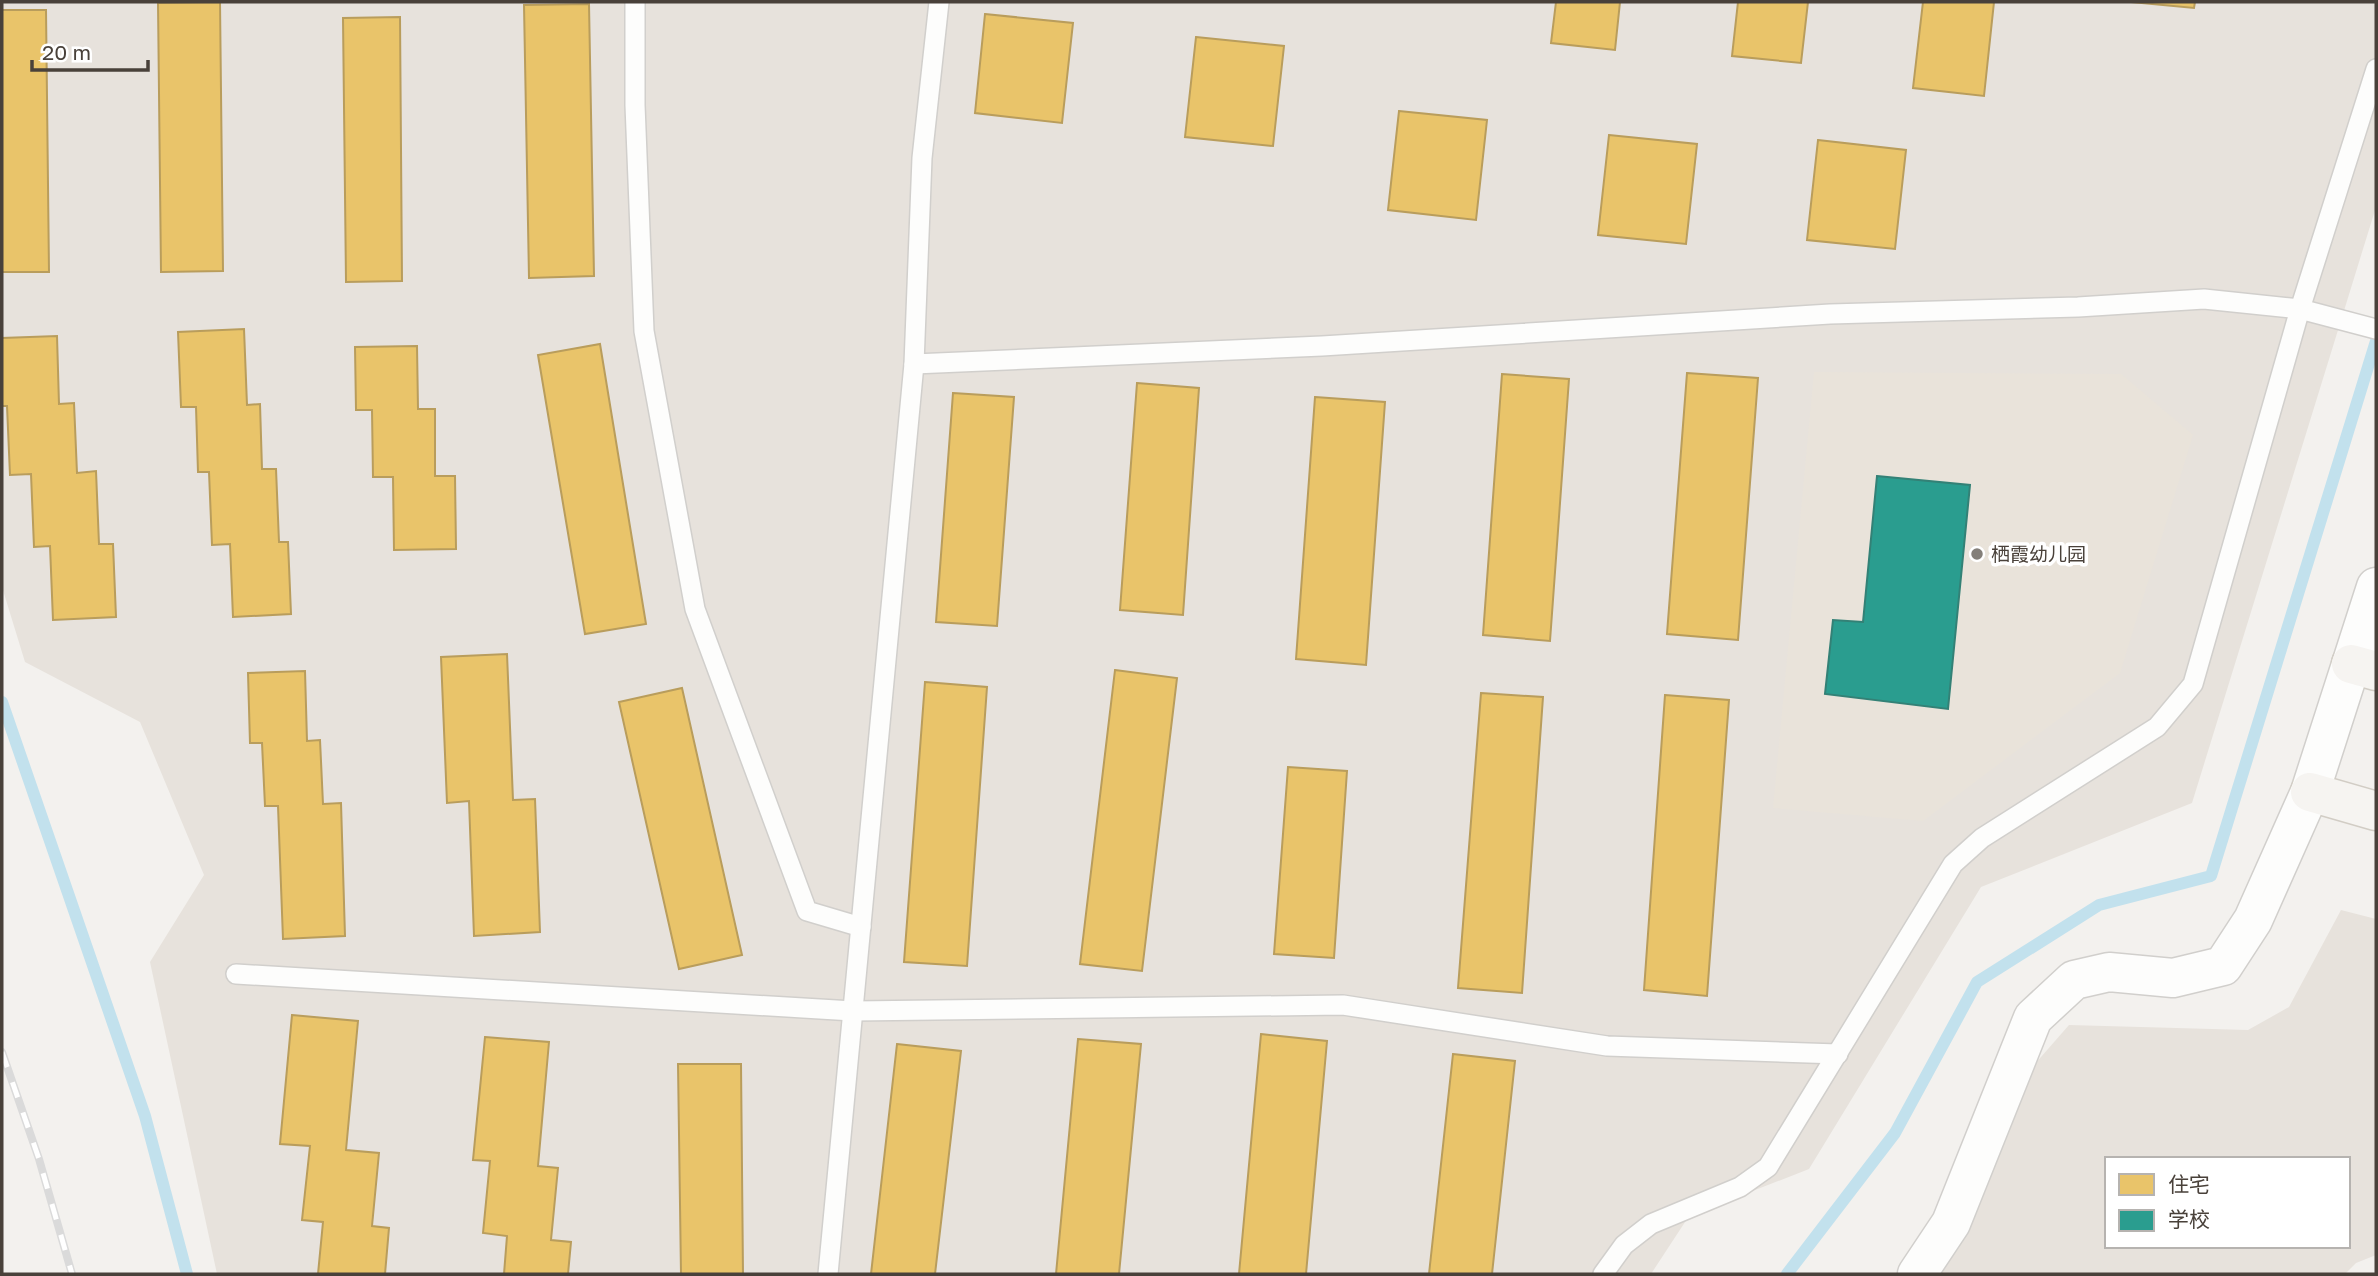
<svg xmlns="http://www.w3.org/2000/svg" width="2378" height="1276" font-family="'Golos Text','Noto Sans SC',sans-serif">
<rect width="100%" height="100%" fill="#f3f1ee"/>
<!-- residential -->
<g fill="#e7e2dc" fill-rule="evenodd">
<path d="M2,2h2374v205l-184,596 -211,84 -172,282 -120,47 -38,58h-1434l-67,-312 54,-87 -64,-153 -115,-60 -23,-75z"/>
<path d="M2341,910l35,9v336l-20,8 -11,11h-410l45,-72 54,-137 35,-40 179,5 41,-23zM2107,1159h241v87h-241z"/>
</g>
<!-- education -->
<path fill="#e9e3da" d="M1814,372l307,2 72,61 -73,238 -197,148 -150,-13z"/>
<!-- homes -->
<g fill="#e9c46a" stroke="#b99d5c" stroke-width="2">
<path d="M220,2l3,269 -62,1 -3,-269z"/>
<path d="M1556,2h64l-5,48 -64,-7z"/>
<path d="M1738,2h70l-7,61 -69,-7z"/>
<path d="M1923,2h71l-10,94 -71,-8z"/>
<path d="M2131,2h64l-1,6z"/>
<path d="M589,4l5,272 -65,2 -5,-273z"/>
<path d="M2,10h44l3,262h-47z"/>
<path d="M985,14l88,9 -11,100 -87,-10z"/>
<path d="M400,17l2,264 -56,1 -3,-264z"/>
<path d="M1196,37l88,9 -11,100 -88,-9z"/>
<path d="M1399,111l88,9 -11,100 -88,-10z"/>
<path d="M1609,135l88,9 -11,100 -88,-9z"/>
<path d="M1818,140l88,10 -11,99 -88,-9z"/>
<path d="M244,329l3,76 13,-1 2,65h14l3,73h9l3,72 -58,3 -3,-73 -18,1 -3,-73h-11l-2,-65h-15l-3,-75z"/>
<path d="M57,336l2,68 15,-1 3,70 19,-2 3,73h14l3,73 -63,3 -3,-74 -16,1 -3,-73 -21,1 -3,-69h-5v-68z"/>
<path d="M600,344l46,280 -61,10 -47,-279z"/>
<path d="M417,346l1,63h17v67h20l1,73 -62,1 -1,-73h-20l-1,-67h-16l-1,-63z"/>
<path d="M1687,373l71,5 -20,262 -71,-6z"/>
<path d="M1502,374l67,5 -19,262 -67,-6z"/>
<path d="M1137,383l62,5 -16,227 -63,-5z"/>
<path d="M953,393l61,4 -17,229 -61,-4z"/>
<path d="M1315,397l70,5 -19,263 -70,-6z"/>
<path d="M507,654l6,146 22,-1 5,133 -66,4 -5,-135 -22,2 -6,-146z"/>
<path d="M1115,670l62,8 -35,293 -62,-7z"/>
<path d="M305,671l2,70 13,-1 3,64 18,-1 4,133 -62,3 -5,-133h-13l-3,-63h-12l-2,-70z"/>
<path d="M925,682l62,5 -20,279 -63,-4z"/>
<path d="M682,688l60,267 -63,14 -60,-267z"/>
<path d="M1481,693l62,4 -21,296 -64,-5z"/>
<path d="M1665,695l64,5 -22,296 -63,-6z"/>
<path d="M1288,767l59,4 -13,187 -60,-4z"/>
<path d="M292,1015l66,6 -12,129 33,3 -7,73 17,2 -4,46h-67l5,-52 -21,-2 8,-74 -30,-2z"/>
<path d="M1261,1034l66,7 -21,233h-67z"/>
<path d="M485,1037l64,5 -11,124 20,2 -7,72 20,2 -3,32h-64l3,-38 -24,-3 7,-72 -17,-1z"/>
<path d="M1078,1039l63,5 -22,230h-63z"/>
<path d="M897,1044l64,7 -26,223h-64z"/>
<path d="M1453,1054l62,7 -23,213h-63z"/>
<path d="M678,1064h63l2,210h-62z"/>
</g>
<!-- schools -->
<path fill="#2a9d8f" stroke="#338176" stroke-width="2" d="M1877,476l93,9 -22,224 -123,-15 8,-74 30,2z"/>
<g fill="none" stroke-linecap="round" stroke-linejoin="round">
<!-- stream -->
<g stroke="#c2e1ed" stroke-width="12">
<path d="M2,702l143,414 42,158"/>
<path d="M1787,1274l108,-141 82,-151 122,-77 112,-29 165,-535"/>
</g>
<defs>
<g id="lane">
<path d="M635,2v103l9,226 51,278 112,302 54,16"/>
<path d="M914,364l408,-18 508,-32 248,-7 126,-8 96,10 76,20"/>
<path d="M236,974l617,37 490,-6 264,41 231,8"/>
<path d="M828,1274l86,-910 8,-206 17,-156"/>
<path d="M1603,1274l21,-29 27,-21 89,-37 28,-20 185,-303 29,-26 175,-111 36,-43 107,-375 76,-240"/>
</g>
<path id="street" d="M1917,1274l34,-51 82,-205 41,-38 35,-8 64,6 50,-12 30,-46 57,-128 66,-205"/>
<g id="secondary">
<path d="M2351,664l25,7"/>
<path d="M2310,792l66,19"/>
</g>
</defs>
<!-- lane casing -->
<use href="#lane" stroke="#d1cfcc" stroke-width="22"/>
<!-- street casing -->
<use href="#street" stroke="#d1cfcc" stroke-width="41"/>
<!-- secondary casing -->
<use href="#secondary" stroke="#d2cdc5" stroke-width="41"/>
<!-- lane -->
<use href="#lane" stroke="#fdfdfc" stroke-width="19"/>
<!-- street -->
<use href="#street" stroke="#fdfdfc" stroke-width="38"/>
<!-- secondary -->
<use href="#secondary" stroke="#f6f4f1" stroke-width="38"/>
<defs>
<path id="rail" d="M2,1052l37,107 33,115"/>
</defs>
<!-- rail casing -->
<use href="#rail" stroke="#dadada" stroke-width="8"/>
<!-- rail -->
<use href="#rail" stroke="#fff" stroke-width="5" stroke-dasharray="16" stroke-linecap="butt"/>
</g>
<!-- markers -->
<circle fill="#847f79" stroke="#fff" stroke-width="2.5" cx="1977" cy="554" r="7"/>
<g text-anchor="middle" stroke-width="7" stroke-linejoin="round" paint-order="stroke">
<!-- poi labels -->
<g font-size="19" fill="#49413a" stroke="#fff" text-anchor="start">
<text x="1991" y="561">栖霞幼儿园</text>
</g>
</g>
<!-- border -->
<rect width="2378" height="1276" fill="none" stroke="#49413a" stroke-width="7"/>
<!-- legend -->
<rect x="2105" y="1157" width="245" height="91" fill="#ffffff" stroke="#b6b3b0" stroke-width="2"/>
<rect x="2119" y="1174" width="35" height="21" fill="#e9c46a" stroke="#b6b3b0" stroke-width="2"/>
<text x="2168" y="1192" font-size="21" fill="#49413a">住宅</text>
<rect x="2119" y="1210" width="35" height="21" fill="#2a9d8f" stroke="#b6b3b0" stroke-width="2"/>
<text x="2168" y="1227" font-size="21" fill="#49413a">学校</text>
<!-- scale -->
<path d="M32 60v10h116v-10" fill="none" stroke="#49413a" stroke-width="3.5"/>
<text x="42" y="60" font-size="21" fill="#49413a" stroke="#ffffff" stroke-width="5" paint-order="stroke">20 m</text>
</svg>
